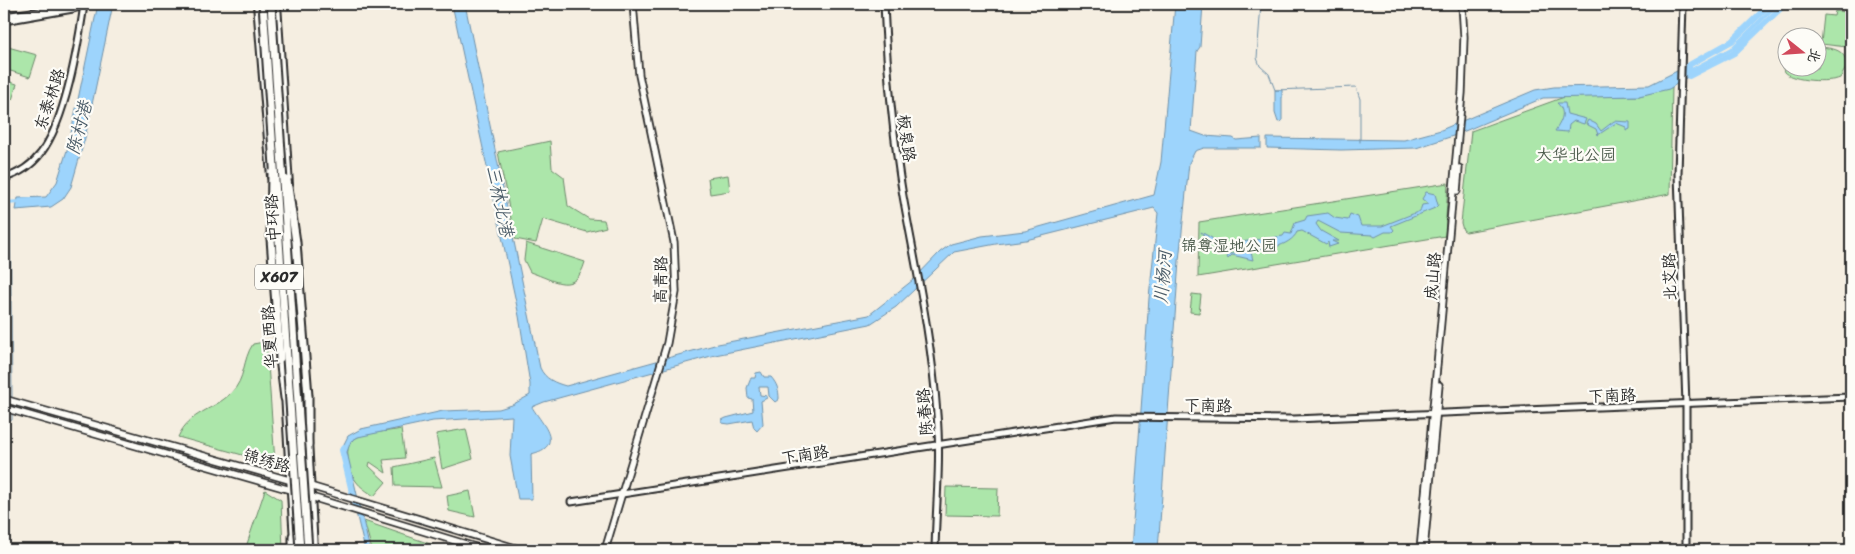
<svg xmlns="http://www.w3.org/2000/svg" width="1855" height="554" font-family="Sriracha,'LXGW WenKai TC',sans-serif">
<rect width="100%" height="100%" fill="#f5eee1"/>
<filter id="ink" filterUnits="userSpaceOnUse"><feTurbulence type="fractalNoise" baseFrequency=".02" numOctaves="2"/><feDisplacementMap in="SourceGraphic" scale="10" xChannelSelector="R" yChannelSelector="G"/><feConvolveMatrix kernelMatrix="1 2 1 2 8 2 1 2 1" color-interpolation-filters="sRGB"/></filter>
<g filter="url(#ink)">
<!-- green -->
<g fill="#ace6aa" stroke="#6c886a">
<path d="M1835,11l15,1 -3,35 -26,-3 3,-29 10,1z"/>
<path d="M8,47l29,8 -7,22 -26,-8z"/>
<path d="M1818,47c14,1 30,2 28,21l-6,10c-11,5 -48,3 -56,-6l-4,-14 7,-10 1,20h30z"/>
<path d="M4,80l13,4 -5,16 -8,-2z"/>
<path d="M1672,86l-2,108 -204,38 -3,-2 -2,-7 10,-92 96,-35h72z"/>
<path d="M550,141l2,27 12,9 4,29 21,13 15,1 2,7 -19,5 -44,-13 -7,24 -21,-4 -17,-87z"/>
<path d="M728,175l2,16 -20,3 -2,-16z"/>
<path d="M1448,183l-3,53 -247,41 1,-55z"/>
<path d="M526,243l59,19c-10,34 -29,19 -55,10l-6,-12z"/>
<path d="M1192,294l9,1 -2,18 -9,-1z"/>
<path d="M264,342l3,8 8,112 -4,1 -93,-26c12,-26 35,-26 53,-44 15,-14 11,-33 22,-49z"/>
<path d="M401,429l4,29 -22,2 3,13 -16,-11 -1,4 17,16 -12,14c-6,-4 -14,-9 -18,-15 -6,-8 -13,-33 -4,-40 8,-9 37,-9 49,-12z"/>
<path d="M466,429l7,30 -31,10 -6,-35z"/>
<path d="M434,458l8,29 -47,-1 -1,-19z"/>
<path d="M946,487l52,1 -1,28 -52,-1z"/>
<path d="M265,490l16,10 2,50h-38z"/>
<path d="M470,491l5,26 -26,-6 -2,-15z"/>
<path d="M364,521l72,25 -1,4h-63z"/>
</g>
<!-- water -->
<g fill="#9dd4fc" stroke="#6f90a8">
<path d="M98,4h15l-28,134 -14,49 -8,12 -12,8 -35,3 2,-12 28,-1 11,-15 11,-35z"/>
<path d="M452,4h13l75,364c5,11 15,15 26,18l152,-42 151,-29 44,-35 27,-28 11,-8 31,-8 43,-5 129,-36 7,-33 14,-158h28l-3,43 -3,4 -6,80 14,5 28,2 3,2 25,-2v10h-57l-9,3 -6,12 -10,98 -21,289h-27l18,-252 9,-85 -4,-5 -128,32 -30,4 -42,8 -58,55 -26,17 -155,31 -171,47 -12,5c10,17 34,39 -1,47l1,45h-14l-8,-43 2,-40 -79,5 -75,16 -7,4 -4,11 23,98h-5l-24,-100 7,-14 13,-7 82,-18 56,-2 13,-4 18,-10v-11l-11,-68z"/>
<path d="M1689,65v11l-20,13 -30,7 -96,2 -90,38 -37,12 -75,2 -74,-2v-10l137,2 37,-10 94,-40 19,-3 95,-2z"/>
<path d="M1275,90h7v31l-4,1 -3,-9z"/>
<path d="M1557,103h8l2,11 19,5 -2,5 -10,-3 -5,4 -1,7 -13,-1c6,-9 12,-19 2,-28z"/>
<path d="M1588,120l8,4 5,7 13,-10 16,1v7l-4,2v-4l-10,-4 -18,12 -2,-6 -10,-5z"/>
<path d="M1426,192l9,2 3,11 -3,3 -44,18 3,4 -2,2h-7l-10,5 -3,-2 -31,-2 -23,-12 -2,3 5,7 18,10h-7l6,3 -9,3 -1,-5 -2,2 -24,-13 -5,1c-6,14 -35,20 -47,17l3,11 -21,-5 -4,4 -3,-6 -18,-13 -6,-8 11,6 9,11h7v5l14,-1 2,-4 -3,-7 42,-6 2,-3 6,1 4,-11 10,-3 2,-4 21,-3 7,5 13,2 2,-6 8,3 3,9h21l38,-15 2,-6 6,-1 -6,-5z"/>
<path d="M761,372l3,5h7c6,7 8,13 8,22l-4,3 -6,-6 -1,-9h-9l1,8 7,1v2l-6,3 2,23 -6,7 -3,-3 -2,-8 -23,4 -7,-1v-3l4,-2 27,-7 -1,-12 -4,-1 -1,-10 4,-10h4l1,-5z"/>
</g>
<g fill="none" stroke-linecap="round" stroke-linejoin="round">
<!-- stream -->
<g stroke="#6f90a8" stroke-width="1">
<path d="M1261,4l-4,54 3,8 9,8 6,16 81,-3 4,12v43"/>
<path d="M10,203l2,197"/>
<path d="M4,422l8,-2v-6"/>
</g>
<!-- canal -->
<g stroke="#9dd4fc" stroke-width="4">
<path d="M1686,73l47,-25 44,-44"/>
<path d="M4,203l17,-1"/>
<path d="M344,446l-3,4 14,59"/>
</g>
<!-- river -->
<path stroke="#9dd4fc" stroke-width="6" d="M1770,4l-38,37 -43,24v11l45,-23 51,-49"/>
<defs>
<g id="tertiary">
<path d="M884,4c3,66 8,127 19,192 13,72 29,144 34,218 4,45 -1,91 -2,136"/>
<path d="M1683,4l-5,170 8,231v145"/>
<path d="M4,16l77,-11"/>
<path d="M4,21l69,-12 18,-5"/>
<path d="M4,178c14,-4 28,-13 37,-25 25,-33 37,-107 43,-148"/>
<path d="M571,502l545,-85 178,2 557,-22"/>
</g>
<g id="secondary">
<path d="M1457,191l2,-23"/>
<path d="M4,399l306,87 212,64"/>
<path d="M4,408l290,83"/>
<path d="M308,496l177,54"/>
<path d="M605,550l62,-207 9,-51 -2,-50 -35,-167 -6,-71"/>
<path d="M1420,550l42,-457 2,-56 -2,-33"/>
<path d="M1424,550l15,-165"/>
</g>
<g id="primary">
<path d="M257,4l14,173"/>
<path d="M277,4l12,181"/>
<path d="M292,232l6,80"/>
<path d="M285,394l9,147"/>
<path d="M308,439l6,111"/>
</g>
<g id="trunk">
<path d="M280,358l5,40"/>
<path d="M308,396v48"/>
<path d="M293,550v-14"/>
</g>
</defs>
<!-- tertiary casing -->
<use href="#tertiary" stroke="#2b2b2b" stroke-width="9"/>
<!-- secondary casing -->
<use href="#secondary" stroke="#2b2b2b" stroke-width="9"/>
<!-- primary casing -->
<use href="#primary" stroke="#2b2b2b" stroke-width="10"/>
<!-- trunk casing -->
<use href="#trunk" stroke="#2b2b2b" stroke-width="11"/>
<!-- tertiary -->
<use href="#tertiary" stroke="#fdfcf7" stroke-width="5"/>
<!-- secondary -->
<use href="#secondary" stroke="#fdfcf7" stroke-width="5.5"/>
<!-- primary -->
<use href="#primary" stroke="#fdfcf7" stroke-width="6"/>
<!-- trunk -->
<use href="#trunk" stroke="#fdfcf7" stroke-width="7"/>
<defs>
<g id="trunk-bridge">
<path d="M263,4l37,546"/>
<path d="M271,4l37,546"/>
<path d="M272,173l-1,66 9,119"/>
<path d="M287,180l9,62 12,154"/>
</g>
</defs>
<!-- trunk-bridge casing -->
<use href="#trunk-bridge" stroke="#2b2b2b" stroke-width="11" stroke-linecap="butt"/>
<!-- trunk-bridge -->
<use href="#trunk-bridge" stroke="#fdfcf7" stroke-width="7"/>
</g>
</g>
<g text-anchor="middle" stroke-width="4.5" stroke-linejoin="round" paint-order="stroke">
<!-- shield labels -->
<rect fill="#fdfcf7" stroke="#6a6a68" stroke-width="1" x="255" y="264.5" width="48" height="25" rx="4"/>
<g font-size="15" font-weight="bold" fill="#2b2b2b">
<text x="279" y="282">X607</text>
</g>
<!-- street labels -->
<g font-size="16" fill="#2b2b2b" stroke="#fdfcf7">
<text transform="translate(49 99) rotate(-72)" y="6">东泰林路</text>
<text transform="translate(907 138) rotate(82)" y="6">板泉路</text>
<text transform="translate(272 218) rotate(-94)" y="6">中环路</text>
<text transform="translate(1432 276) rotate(-85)" y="6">成山路</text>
<text transform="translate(1669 277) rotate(-92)" y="6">北艾路</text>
<text transform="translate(660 280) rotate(-89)" y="6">高青路</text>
<text transform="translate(269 337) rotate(-93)" y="6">华夏西路</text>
<text transform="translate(1612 395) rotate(-2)" y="6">下南路</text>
<text transform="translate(1208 405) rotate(1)" y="6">下南路</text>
<text transform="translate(924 412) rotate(-94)" y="6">陈春路</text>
<text transform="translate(805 454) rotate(-9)" y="6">下南路</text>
<text transform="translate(267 460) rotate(16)" y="6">锦绣路</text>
</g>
<!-- park labels -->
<g font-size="16" fill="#4b5a4b" stroke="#fdfcf7">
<text x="1576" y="160">大华北公园</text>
<text x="1229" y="251">锦尊湿地公园</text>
</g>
<!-- water labels -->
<g font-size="18" font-style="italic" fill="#4d5e6a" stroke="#fdfcf7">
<text transform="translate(79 128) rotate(-75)" y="6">陈村港</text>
<text transform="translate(500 201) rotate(78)" y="6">三林北港</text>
<text transform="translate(1163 277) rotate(-86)" y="6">川杨河</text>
</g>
</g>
<!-- margin -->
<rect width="1855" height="554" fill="none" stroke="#fdfcf7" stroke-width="20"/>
<rect x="10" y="10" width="1835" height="534" fill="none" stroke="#2b2b2b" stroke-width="2" filter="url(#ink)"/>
<!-- north arrow -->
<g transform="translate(1802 52) rotate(107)"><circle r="24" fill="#fdfcf7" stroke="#a9a8a5"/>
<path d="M0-4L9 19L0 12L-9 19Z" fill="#d1495b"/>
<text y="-8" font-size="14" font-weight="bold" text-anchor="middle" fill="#2b2b2b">北</text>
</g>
</svg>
